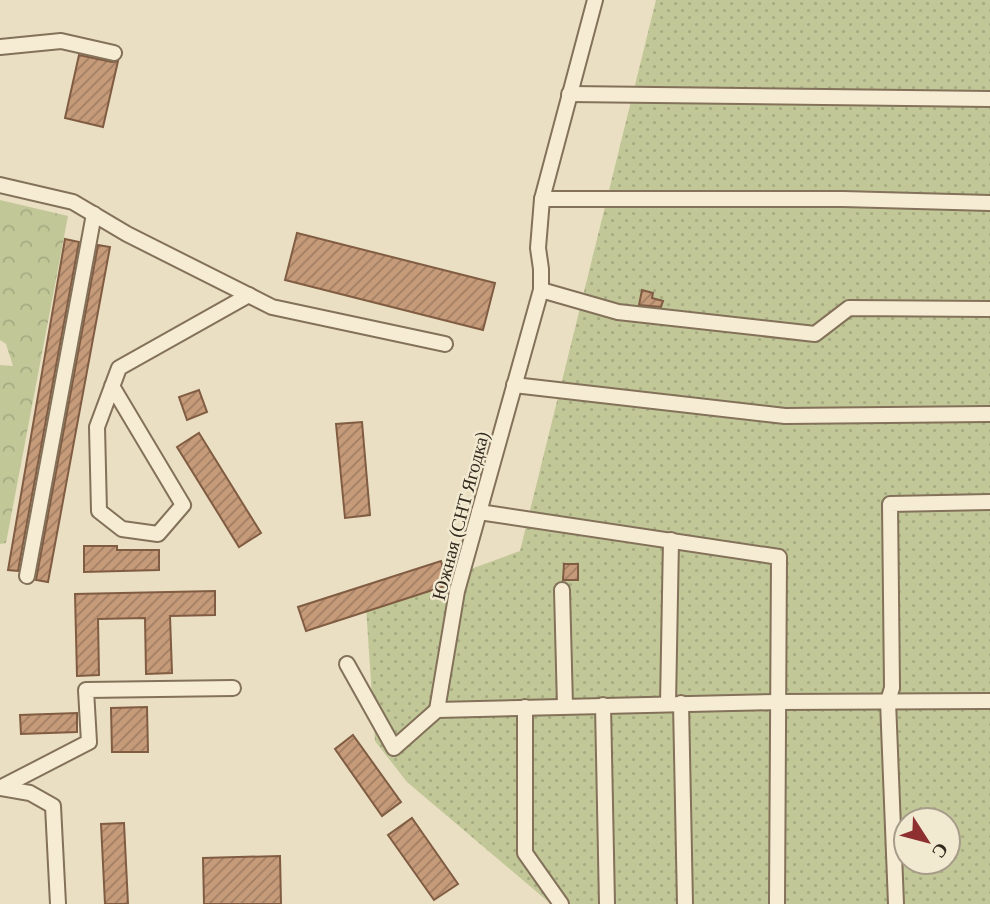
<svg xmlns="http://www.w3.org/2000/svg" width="990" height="904" font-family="'Crimson Pro',serif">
<defs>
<pattern id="forest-crowns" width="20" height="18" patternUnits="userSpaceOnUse" patternTransform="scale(1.75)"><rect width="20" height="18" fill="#c1c797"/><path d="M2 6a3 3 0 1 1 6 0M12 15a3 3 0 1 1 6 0" fill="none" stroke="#a6ab82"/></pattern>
<pattern id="garden-dots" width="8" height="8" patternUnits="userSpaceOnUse" patternTransform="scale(1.75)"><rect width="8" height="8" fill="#c1c797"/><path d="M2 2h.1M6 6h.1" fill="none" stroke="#a6ab82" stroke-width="1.8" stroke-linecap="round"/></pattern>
<pattern id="building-hatch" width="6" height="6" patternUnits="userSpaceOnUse" patternTransform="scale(1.75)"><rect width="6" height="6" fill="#c69b7a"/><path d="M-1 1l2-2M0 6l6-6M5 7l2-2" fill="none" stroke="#a17e63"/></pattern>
</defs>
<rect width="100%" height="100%" fill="#eadfc2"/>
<!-- forest -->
<path fill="url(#forest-crowns)" d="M0,200l68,16 -62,327 -6,1v-179l13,1 -7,-22 -6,-4z"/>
<!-- garden -->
<path fill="url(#garden-dots)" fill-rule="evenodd" d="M656,0h334v904h-439l-144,-122 -32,-41 -9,-134 154,-56zM906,820h42v42h-42z"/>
<!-- building -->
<g fill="url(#building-hatch)" stroke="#805c42" stroke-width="2">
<path d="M79,55l33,7 6,-1 -15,66 -38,-9z"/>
<path d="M297,233l198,50 -12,47 -198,-50z"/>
<path d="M65,239l14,3 -61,329 -10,-1z"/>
<path d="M98,245l12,2 -62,335 -12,-2z"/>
<path d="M642,290l11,3 -1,5 11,3 -2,6 -22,-2z"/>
<path d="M199,390l8,22 -20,8 -8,-23z"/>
<path d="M362,422l8,93 -25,3 -9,-94z"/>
<path d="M199,433l62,100 -22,14 -62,-100z"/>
<path d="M84,546h33v4h42v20l-75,2z"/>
<path d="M441,561l7,24 -142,46 -8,-24z"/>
<path d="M564,564h14v16h-15z"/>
<path d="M215,591v24l-45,1 2,57 -26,1 -1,-56 -47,1 1,56 -22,1 -2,-82z"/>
<path d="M147,707l1,45h-36l-1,-44z"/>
<path d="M77,713v19l-56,2 -1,-19z"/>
<path d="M353,735l48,67 -19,14 -47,-67z"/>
<path d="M412,818l46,66 -24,16 -46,-65z"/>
<path d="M124,823l4,81h-23l-4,-80z"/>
<path d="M280,856l1,48h-77l-1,-46z"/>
</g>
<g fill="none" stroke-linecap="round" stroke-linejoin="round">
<defs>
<g id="minor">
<path d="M595,0l-53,199 -4,49 3,21v21l-84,301 -20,119 341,-8 212,-1"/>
<path d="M0,47l61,-6 53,12"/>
<path d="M569,94l421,5"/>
<path d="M0,185l73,17 54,32 145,73 173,37"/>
<path d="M542,199h301l147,4"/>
<path d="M541,290l77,22 197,22 34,-26 141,1"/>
<path d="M514,385l271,31 205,-2"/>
<path d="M112,386l71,119 -25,29 -36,-5 -23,-18 -2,-84 22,-59 130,-73"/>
<path d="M479,512l300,45 -2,347"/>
<path d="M27,576l67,-362"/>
<path d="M562,590l3,116"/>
<path d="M347,664l47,84 43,-38"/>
<path d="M681,703l4,201"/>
<path d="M668,704l3,-164"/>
<path d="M603,705l4,199"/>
<path d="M525,707v146l36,51"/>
<path d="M0,788l89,-46 -3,-52 147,-2"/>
<path d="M0,788l30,5 23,13 5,98"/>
<path d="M896,904l-8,-203 4,-13 -2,-184 100,-2"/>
</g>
</defs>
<!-- minor casing -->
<use href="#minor" stroke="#83715a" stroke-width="18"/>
<!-- minor -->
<use href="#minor" stroke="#f6ecd4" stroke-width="14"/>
</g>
<g text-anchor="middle" stroke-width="5" stroke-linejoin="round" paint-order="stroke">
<!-- street labels -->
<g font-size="19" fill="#33291e" stroke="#f2e9d1">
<text transform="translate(460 515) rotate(-75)" y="7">Южная (СНТ Ягодка)</text>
</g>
</g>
<!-- north arrow -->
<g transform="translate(927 841) rotate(126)"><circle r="33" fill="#f2e9d1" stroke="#a69c89" stroke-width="2"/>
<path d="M0-5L12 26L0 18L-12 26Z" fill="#8d302f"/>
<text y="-10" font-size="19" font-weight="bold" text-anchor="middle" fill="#33291e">С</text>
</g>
</svg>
